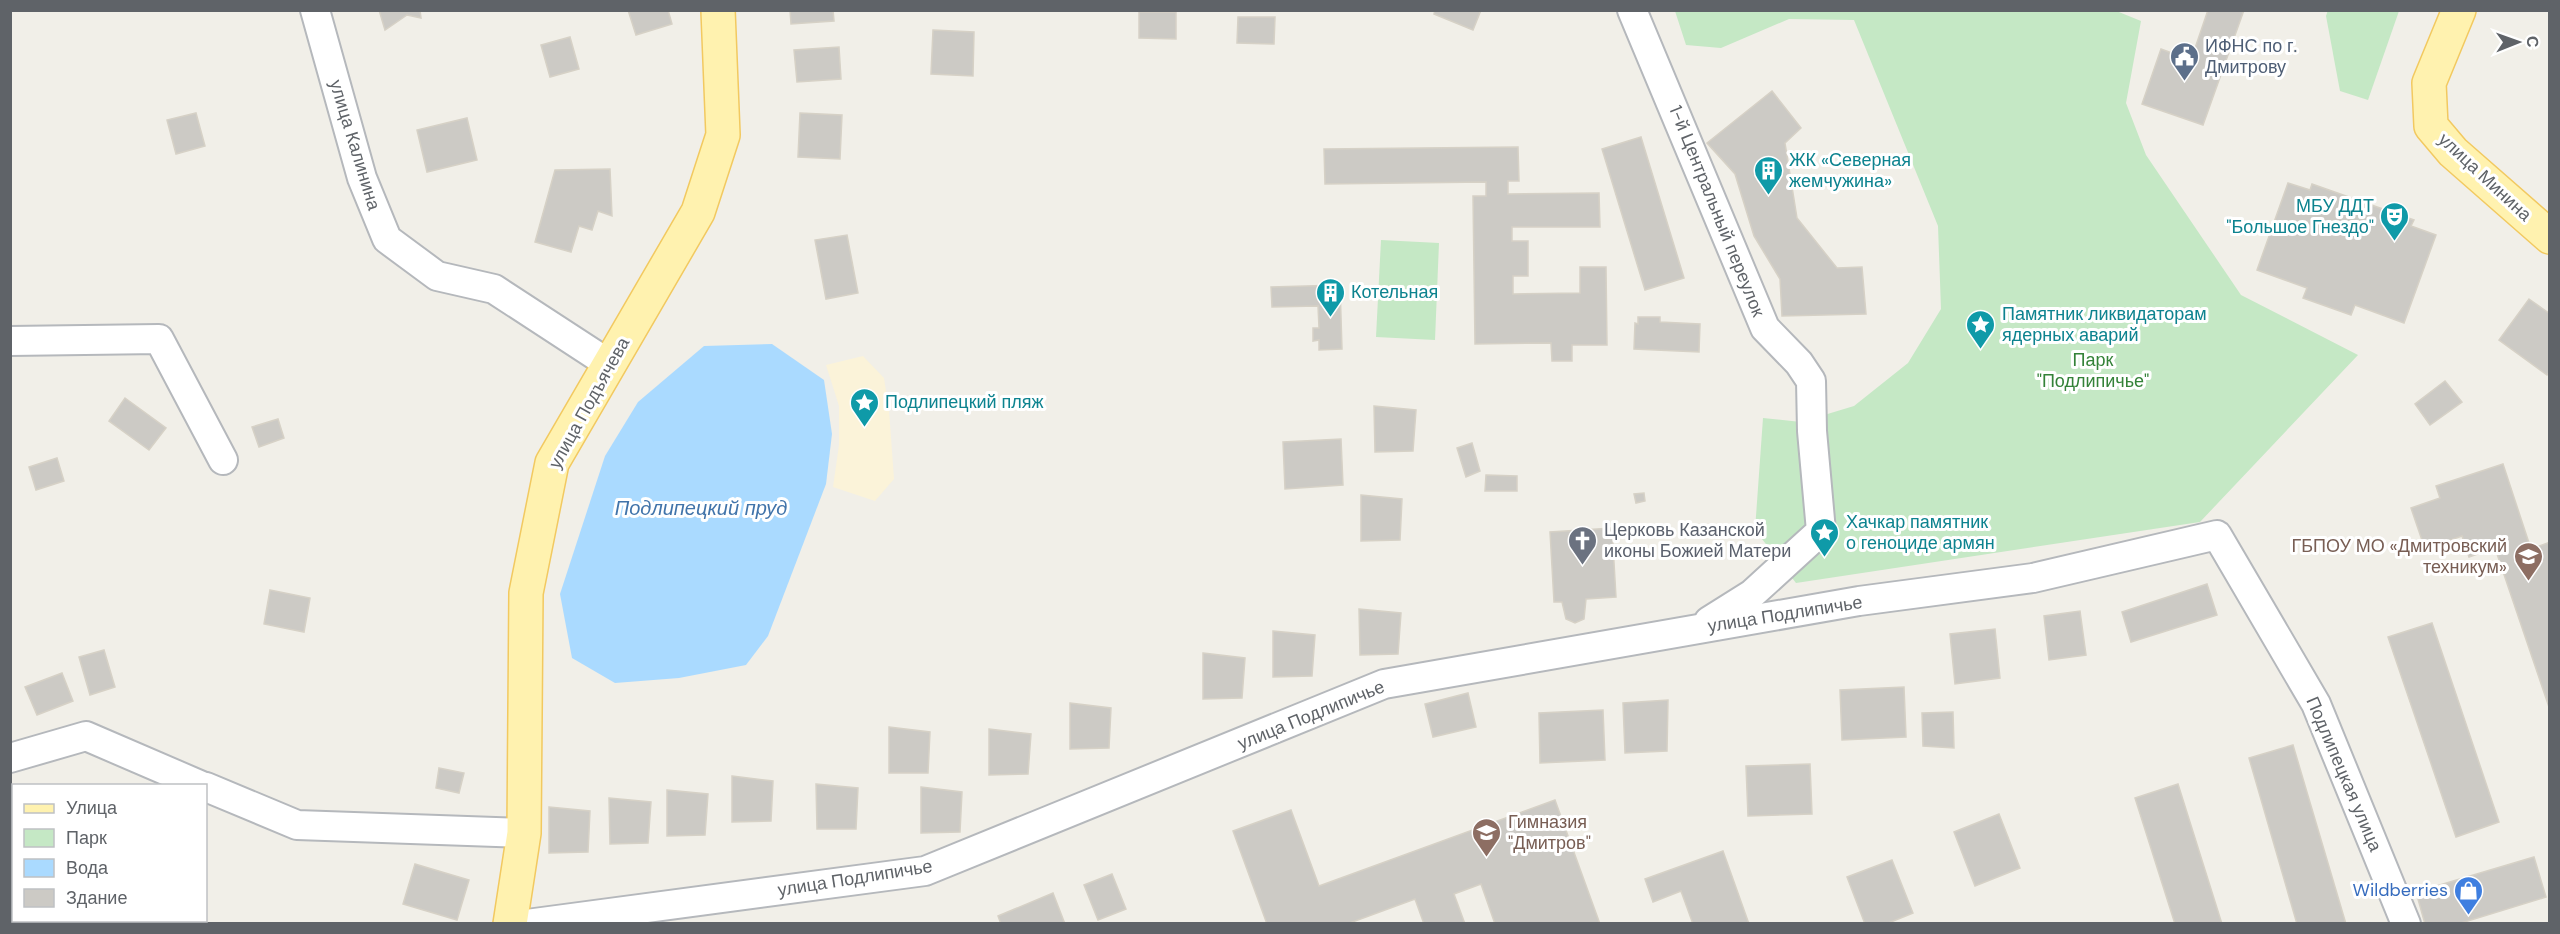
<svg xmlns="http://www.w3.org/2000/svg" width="2560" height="934" font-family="'DM Sans',sans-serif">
<rect width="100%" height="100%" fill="#f1efe8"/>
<!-- green -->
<g fill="#c5e8c5">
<path d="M2114,10l27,11 -15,82 20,52 95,140 117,60 -158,167 -404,61 -41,-53 8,-112 38,4 53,-16 54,-43 33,-54 -3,-83 -84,-206 -65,-1 -68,29 -35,-3 -11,-34z"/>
<path d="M2328,10l71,1 -31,89 -28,-9 -14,-75z"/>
<path d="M1381,240l58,3 -4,97 -59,-3z"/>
</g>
<!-- sand -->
<path fill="#fbf3d9" d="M863,356l21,22 5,32 5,69 -19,22 -42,-14 6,-42v-39l-13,-41z"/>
<!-- water -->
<path fill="#aadaff" d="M772,344l52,36 8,54 -6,50 -58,152 -22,29 -67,13 -64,5 -43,-25 -12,-64 45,-138 33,-54 66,-56z"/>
<!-- building -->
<g fill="#cccac5" stroke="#d6d1c6" stroke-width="1.5">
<path d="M379,10h41l1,8 -14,-3 -22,15z"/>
<path d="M628,10h40l4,14 -36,11z"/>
<path d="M790,10h43l1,11 -43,3z"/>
<path d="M1435,10h46l-8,20 -39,-16z"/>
<path d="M2208,10h36l-41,115 -61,-21 19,-55 30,11z"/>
<path d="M1139,12h37v27l-37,-1z"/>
<path d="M1238,17h37l-1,27 -37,-1z"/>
<path d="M933,30l41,2 -1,44 -42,-2z"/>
<path d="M570,37l9,32 -29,8 -9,-32z"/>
<path d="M839,47l2,32 -44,3 -3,-32z"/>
<path d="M1772,91l29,37 -16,15 12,75 40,50 25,-1 4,47 -84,2 -2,-37 -26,-43 -19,-62 -28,-31z"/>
<path d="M196,113l9,33 -29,8 -9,-34z"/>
<path d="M800,113l42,2 -2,44 -42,-2z"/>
<path d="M467,118l10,42 -50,12 -10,-42z"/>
<path d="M1641,137l43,141 -39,12 -43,-141z"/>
<path d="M1518,147l1,34h-11v13l91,-1 1,34h-88v14h16v35h-15v18l67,-1v-26h26l1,78h-35v16h-20l-1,-18 -76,1 -2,-148h13v-14l-161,2 -1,-35z"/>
<path d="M610,169l2,47 -14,-5 -6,19 -13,-4 -8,26 -36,-10 20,-72z"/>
<path d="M2288,183l22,7 2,-6 102,36 -3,6 25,9 -32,88 -49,-18 -4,10 -48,-17 4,-10 -50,-18z"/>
<path d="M847,235l11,58 -32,6 -11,-59z"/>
<path d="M1340,285l2,64 -23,1v-10l-6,1v-13h6l-1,-22 -46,1 -1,-20z"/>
<path d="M2529,299l21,15v57l-3,4 -48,-35z"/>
<path d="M1638,317h22v5l40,2 -1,28 -65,-3 1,-26 3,1z"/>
<path d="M2445,381l17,21 -32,23 -15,-21z"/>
<path d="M125,398l41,30 -17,22 -40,-29z"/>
<path d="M1374,406l42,4 -3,41 -38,1z"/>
<path d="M278,419l6,19 -25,9 -7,-20z"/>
<path d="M1341,439l2,46 -58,4 -2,-47z"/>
<path d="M1472,443l8,28 -14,6 -9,-29z"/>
<path d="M57,458l7,23 -28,9 -7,-23z"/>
<path d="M2503,464l28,85 19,-7v168l-55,-162 -26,9 -7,-21 -37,13 -14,-41 29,-10 -4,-12z"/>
<path d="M1486,475l31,1v15h-32z"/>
<path d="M1644,493l1,8 -9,2 -2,-9z"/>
<path d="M1361,495l41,4 -2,41 -39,1z"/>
<path d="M1612,528l4,69 -30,2 -2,20 -9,4 -9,-4 -4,-17h-8l-4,-70z"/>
<path d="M2207,584l10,31 -86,27 -9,-30z"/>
<path d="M270,590l40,8 -6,34 -40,-8z"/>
<path d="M1359,609l42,4 -3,41 -38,1z"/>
<path d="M2080,611l6,44 -37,5 -5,-44z"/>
<path d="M2432,623l67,199 -43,15 -68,-200z"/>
<path d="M1995,629l5,49 -45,6 -5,-50z"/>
<path d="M1273,631l42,4 -3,41 -39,1z"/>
<path d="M104,650l11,37 -25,8 -11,-38z"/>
<path d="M1203,653l42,5 -3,40 -39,1z"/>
<path d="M62,673l11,28 -36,14 -12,-28z"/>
<path d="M1904,687l2,50 -64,3 -2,-50z"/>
<path d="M1468,693l8,34 -43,10 -8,-33z"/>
<path d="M1668,700l-1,51 -42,2 -2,-50z"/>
<path d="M1070,703l41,5 -2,40 -39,1z"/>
<path d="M1603,710l2,50 -65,3 -1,-50z"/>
<path d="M1953,712l1,36 -31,-2 -1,-33z"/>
<path d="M889,727l41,5 -2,41h-39z"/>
<path d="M989,729l42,5 -3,40 -39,1z"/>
<path d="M2293,745l53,179h-49l-48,-166z"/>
<path d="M1810,764l2,50 -64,2 -2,-50z"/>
<path d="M439,768l25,5 -5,20 -23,-5z"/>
<path d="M732,776l41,5 -2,40 -39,1z"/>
<path d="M816,784l42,4 -2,41h-39z"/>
<path d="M2178,784l44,140h-47l-40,-126z"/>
<path d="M921,787l41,5 -2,40 -39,1z"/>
<path d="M667,790l41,4 -3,41 -38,1z"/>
<path d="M609,798l42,4 -3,41 -38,1z"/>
<path d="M1555,800l45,124h-105l-14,-40 -27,10 11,30h-41l-9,-25 -68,25h-80l-34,-93 58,-21 28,76z"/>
<path d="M549,807l41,4 -2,41 -39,1z"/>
<path d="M1999,814l21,54 -45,18 -21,-54z"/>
<path d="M14,842v33l-4,1v-33z"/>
<path d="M1723,851l26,73h-56l-12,-33 -28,11 -8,-23z"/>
<path d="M2534,857l12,40 -88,27h-33l-9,-32z"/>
<path d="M1892,860l21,53 -27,11h-21l-18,-47z"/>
<path d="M415,864l54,16 -12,40 -54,-16z"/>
<path d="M1112,874l14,35 -28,11 -14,-35z"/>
<path d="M1053,893l12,31h-64l-3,-8z"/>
</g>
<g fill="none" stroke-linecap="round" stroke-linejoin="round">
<defs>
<g id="minor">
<path d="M315,10l47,168 25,61 50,37 57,13 115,75"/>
<path d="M1632,10l133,318 34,35 12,18 1,50 9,100 -69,63 -43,27"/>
<path d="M10,341l149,-2 64,121"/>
<path d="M10,758l76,-22 116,50"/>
<path d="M206,787l91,38 227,8"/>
<path d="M527,924l398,-53 459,-187 475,-83 174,-23 184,-43 99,169 90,220"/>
</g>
<g id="major">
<path d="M2459,10l-30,73 2,43 22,26 97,85"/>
<path d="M510,924l14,-91 2,-240 26,-130 146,-251 25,-77 -5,-125"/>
</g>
</defs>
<!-- minor casing -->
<use href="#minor" stroke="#b5b8bc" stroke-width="32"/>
<!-- major casing -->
<use href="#major" stroke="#f2c960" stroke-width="36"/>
<!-- minor -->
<use href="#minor" stroke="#fff" stroke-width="28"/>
<!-- major -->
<use href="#major" stroke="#fff2af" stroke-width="33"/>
</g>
<!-- icons -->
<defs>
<symbol id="civic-pin" viewBox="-11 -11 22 30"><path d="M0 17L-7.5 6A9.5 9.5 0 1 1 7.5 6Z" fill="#5c6f8a" stroke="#fff"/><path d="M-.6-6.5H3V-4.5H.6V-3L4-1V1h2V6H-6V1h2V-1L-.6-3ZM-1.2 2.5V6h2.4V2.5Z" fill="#fff"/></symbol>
<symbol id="building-pin" viewBox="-11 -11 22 30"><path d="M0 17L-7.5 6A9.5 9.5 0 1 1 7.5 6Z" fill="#0f9aa8" stroke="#fff"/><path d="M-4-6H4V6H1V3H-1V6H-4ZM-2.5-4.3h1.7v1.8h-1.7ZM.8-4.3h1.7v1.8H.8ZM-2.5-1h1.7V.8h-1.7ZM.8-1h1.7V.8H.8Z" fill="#fff"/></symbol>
<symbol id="theatre-pin" viewBox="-11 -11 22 30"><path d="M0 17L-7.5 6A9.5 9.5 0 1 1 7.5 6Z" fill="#0f9aa8" stroke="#fff"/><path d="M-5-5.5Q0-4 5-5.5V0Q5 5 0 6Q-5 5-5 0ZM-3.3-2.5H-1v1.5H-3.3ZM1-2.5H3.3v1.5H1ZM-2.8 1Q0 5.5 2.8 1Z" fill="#fff"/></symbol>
<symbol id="sight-pin" viewBox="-11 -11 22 30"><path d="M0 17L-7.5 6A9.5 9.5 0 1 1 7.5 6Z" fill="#0f9aa8" stroke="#fff"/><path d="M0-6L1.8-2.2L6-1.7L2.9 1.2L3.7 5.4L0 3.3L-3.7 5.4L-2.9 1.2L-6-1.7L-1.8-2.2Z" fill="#fff"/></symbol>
<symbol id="church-pin" viewBox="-11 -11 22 30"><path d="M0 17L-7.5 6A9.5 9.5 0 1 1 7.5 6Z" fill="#6b7280" stroke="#fff"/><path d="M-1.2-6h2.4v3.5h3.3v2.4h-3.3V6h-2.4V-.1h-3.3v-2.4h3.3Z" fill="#fff"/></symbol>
<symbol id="university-pin" viewBox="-11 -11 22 30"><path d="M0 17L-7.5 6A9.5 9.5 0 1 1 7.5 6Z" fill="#8d6e63" stroke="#fff"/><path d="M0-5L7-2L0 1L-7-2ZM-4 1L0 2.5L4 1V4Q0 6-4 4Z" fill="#fff"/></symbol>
<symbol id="school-pin" viewBox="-11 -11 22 30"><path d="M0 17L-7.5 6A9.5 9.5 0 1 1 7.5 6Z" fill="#8d6e63" stroke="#fff"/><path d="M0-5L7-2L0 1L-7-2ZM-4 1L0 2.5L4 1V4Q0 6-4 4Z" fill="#fff"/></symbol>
<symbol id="shop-pin" viewBox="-11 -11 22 30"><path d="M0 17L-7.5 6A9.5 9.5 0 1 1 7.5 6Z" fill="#3f7fe0" stroke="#fff"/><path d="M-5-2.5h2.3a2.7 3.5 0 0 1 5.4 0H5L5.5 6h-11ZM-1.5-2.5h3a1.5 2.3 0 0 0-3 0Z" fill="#fff"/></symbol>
</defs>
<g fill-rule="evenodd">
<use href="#civic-pin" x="2168" y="40" width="33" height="45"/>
<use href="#building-pin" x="1752" y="154" width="33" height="45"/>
<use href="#theatre-pin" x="2378" y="200" width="33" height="45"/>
<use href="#building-pin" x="1314" y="276" width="33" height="45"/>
<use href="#sight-pin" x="1964" y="308" width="33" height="45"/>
<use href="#sight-pin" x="848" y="386" width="33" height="45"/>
<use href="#sight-pin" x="1808" y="516" width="33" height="45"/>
<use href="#church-pin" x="1566" y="524" width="33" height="45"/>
<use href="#university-pin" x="2512" y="540" width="33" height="45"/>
<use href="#school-pin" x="1470" y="816" width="33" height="45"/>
<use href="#shop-pin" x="2452" y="874" width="33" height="45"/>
</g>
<g text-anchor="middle" stroke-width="6" stroke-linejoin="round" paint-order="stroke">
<!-- service labels -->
<g font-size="18" fill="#4e5e75" stroke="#fff" text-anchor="start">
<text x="2205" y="52">ИФНС по г.<tspan x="2205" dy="21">Дмитрову</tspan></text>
</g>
<!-- street labels -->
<g font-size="18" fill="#5f6368" stroke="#fff">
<text transform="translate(355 145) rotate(73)" y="6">улица Калинина</text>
<text transform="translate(2485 177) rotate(43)" y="6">улица Минина</text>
<text transform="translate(1717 211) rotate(68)" y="6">1-й Центральный переулок</text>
<text transform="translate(589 403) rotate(-61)" y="6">улица Подъячева</text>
<text transform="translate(1785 614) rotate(-9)" y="6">улица Подлипичье</text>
<text transform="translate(1311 715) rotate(-22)" y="6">улица Подлипичье</text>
<text transform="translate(2344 774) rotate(67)" y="6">Подлипецкая улица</text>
<text transform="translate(855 878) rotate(-9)" y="6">улица Подлипичье</text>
</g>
<!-- culture labels -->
<g font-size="18" fill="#0d838f" stroke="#fff" text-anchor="start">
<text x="1789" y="166">ЖК «Северная<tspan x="1789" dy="21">жемчужина»</tspan></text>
<text x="2374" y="212" text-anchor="end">МБУ ДДТ<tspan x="2374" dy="21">"Большое Гнездо"</tspan></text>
<text x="1351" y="298">Котельная</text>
<text x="2002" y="320">Памятник ликвидаторам<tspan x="2002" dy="21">ядерных аварий</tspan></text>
<text x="885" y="408">Подлипецкий пляж</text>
<text x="1846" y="528">Хачкар памятник<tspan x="1846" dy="21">о геноциде армян</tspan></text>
</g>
<!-- park labels -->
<g font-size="18" fill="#348238" stroke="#fff">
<text x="2093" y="366">Парк<tspan x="2093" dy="21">"Подлипичье"</tspan></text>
</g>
<!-- worship labels -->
<g font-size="18" fill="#5b616d" stroke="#fff" text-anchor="start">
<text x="1604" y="536">Церковь Казанской<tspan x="1604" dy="21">иконы Божией Матери</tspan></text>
</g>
<!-- education labels -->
<g font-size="18" fill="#785e54" stroke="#fff" text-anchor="end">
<text x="2507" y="552">ГБПОУ МО «Дмитровский<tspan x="2507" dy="21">техникум»</tspan></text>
<text x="1508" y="828" text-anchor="start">Гимназия<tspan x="1508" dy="21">"Дмитров"</tspan></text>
</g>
<!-- shop labels -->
<g font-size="18" fill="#366cbe" stroke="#fff" text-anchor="end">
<text x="2448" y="896">Wildberries</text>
</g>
<!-- water labels -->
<g font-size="20" font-style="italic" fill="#4174aa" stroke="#fff">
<text x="701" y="515">Подлипецкий пруд</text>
</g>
</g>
<!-- border -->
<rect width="2560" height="934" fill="none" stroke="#5f6368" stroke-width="24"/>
<!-- legend -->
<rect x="12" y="784" width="195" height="138" fill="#ffffff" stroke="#bfc1c3" stroke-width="1.5"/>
<rect x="24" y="804" width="30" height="9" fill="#fff2af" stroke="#bfc1c3" stroke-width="1.5"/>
<text x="66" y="814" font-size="18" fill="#5f6368">Улица</text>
<rect x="24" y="829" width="30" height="18" fill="#c5e8c5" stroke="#bfc1c3" stroke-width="1.5"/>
<text x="66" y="844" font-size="18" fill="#5f6368">Парк</text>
<rect x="24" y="859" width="30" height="18" fill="#aadaff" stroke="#bfc1c3" stroke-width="1.5"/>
<text x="66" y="874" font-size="18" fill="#5f6368">Вода</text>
<rect x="24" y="889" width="30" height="18" fill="#cccac5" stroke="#bfc1c3" stroke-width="1.5"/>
<text x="66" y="904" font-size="18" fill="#5f6368">Здание</text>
<!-- north arrow -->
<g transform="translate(2518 42) rotate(89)" stroke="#ffffff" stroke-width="4.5" paint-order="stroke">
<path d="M0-4.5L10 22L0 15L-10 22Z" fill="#5f6368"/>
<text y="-9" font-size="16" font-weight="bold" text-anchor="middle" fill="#5f6368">С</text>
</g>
</svg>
